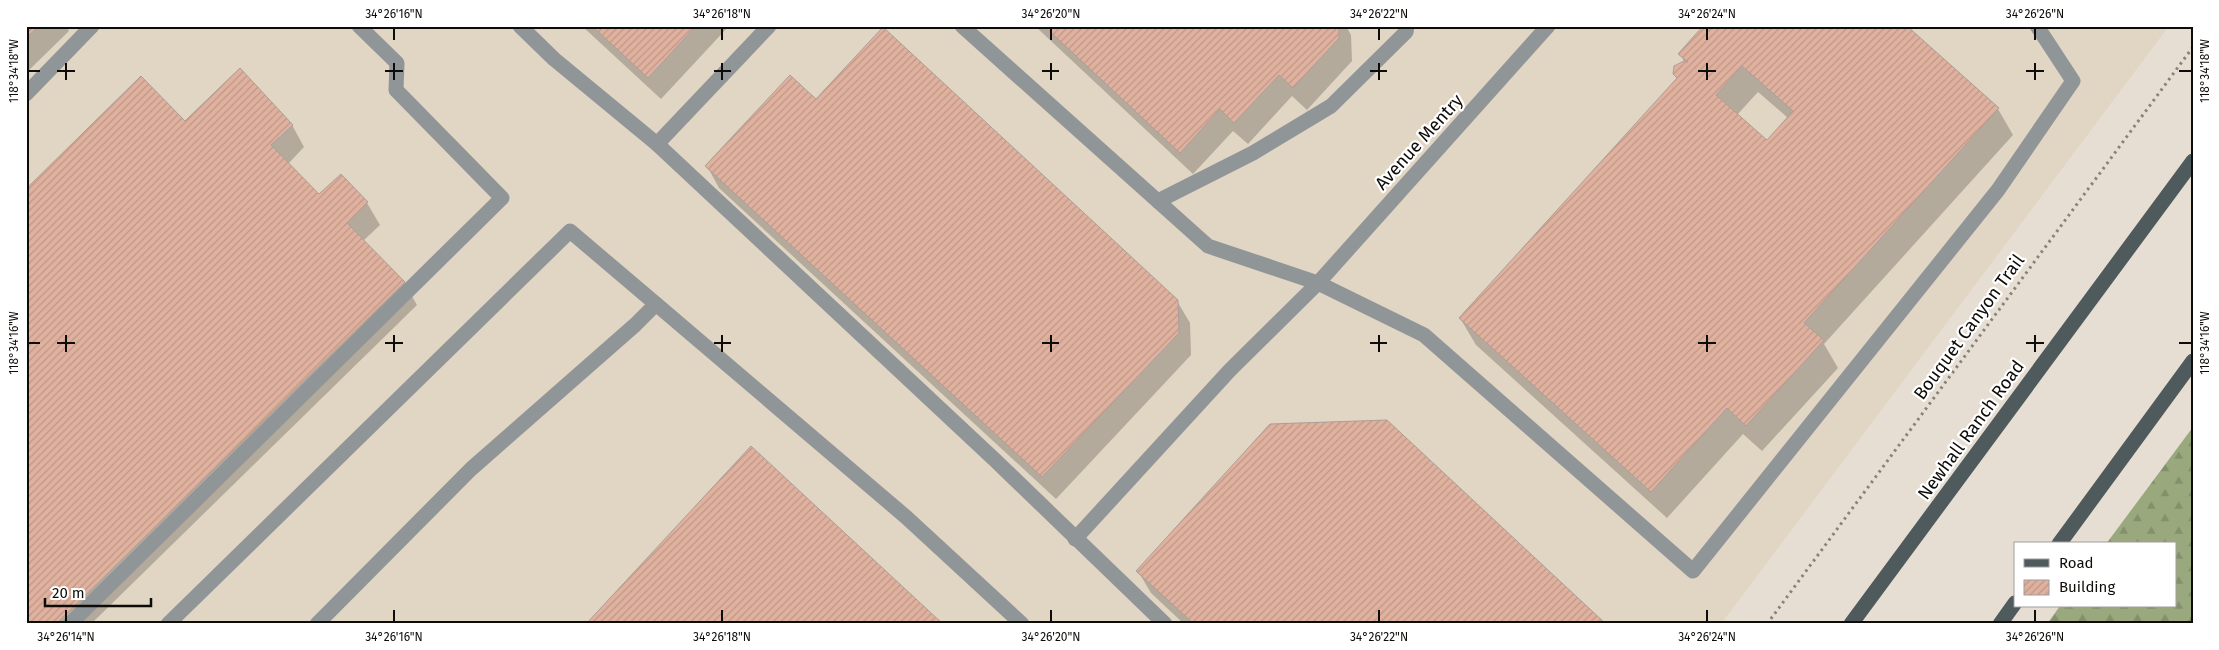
<svg xmlns="http://www.w3.org/2000/svg" width="2219" height="650" font-family="'Fira Sans',sans-serif">
<defs>
<pattern id="forest-firs" width="22" height="20" patternUnits="userSpaceOnUse" patternTransform="scale(1.25)"><rect width="22" height="20" fill="#9aa87e"/><path d="M5 1l3.5 6h-7zM16 11l3.5 6h-7z" fill="#848f6b"/></pattern>
<pattern id="building-hatch" width="6" height="6" patternUnits="userSpaceOnUse" patternTransform="scale(1.25)"><rect width="6" height="6" fill="#e0b19e"/><path d="M-1 1l2-2M0 6l6-6M5 7l2-2" fill="none" stroke="#bf9787"/></pattern>
</defs>
<rect width="100%" height="100%" fill="#e6ded3"/>
<!-- built -->
<path fill="#e1d5c3" d="M26,26h2143l-448,598h-1695z"/>
<!-- forest -->
<path fill="url(#forest-firs)" d="M2193,427v197h-146l13,-18h115v-62h-69z"/>
<!-- shadow -->
<g fill="#0003" fill-rule="evenodd">
<path d="M26,26h40l3,5 -43,42z"/>
<path d="M582,26h147l-68,73z"/>
<path d="M1035,26h311l5,9 1,26 -45,49 -15,-14 -44,48 -15,-13 -40,43z"/>
<path d="M1680,54l318,55 15,26 -189,209 14,24 -76,83 -19,-17 -76,84 -191,-173 -16,-27 218,-239 7,-16zM1758,92l30,26 -21,24 -30,-27z"/>
<path d="M816,101l361,200 13,22 1,32 -135,144 -337,-311 -12,-22z"/>
<path d="M185,123l107,2 12,22 -16,17 31,32 22,-21 26,28 13,22 -17,16 41,41 13,23 -326,319h-65z"/>
<path d="M1138,571l466,53h-420l-33,-31z"/>
</g>
<!-- building -->
<g fill="url(#building-hatch)" stroke="#ac9e99" fill-rule="evenodd">
<path d="M26,26h13l-13,12z"/>
<path d="M592,26h104l-48,52z"/>
<path d="M1044,26h295v12l-46,50 -14,-13 -45,48 -14,-14 -40,44z"/>
<path d="M1703,26h204l92,82 -195,215 20,17 -78,86 -19,-18 -76,84 -192,-174 218,-240 -4,-4 1,-8 10,-5 4,1 -10,-8zM1742,66l51,45 -26,29 -51,-45z"/>
<path d="M883,27l295,273 1,33 -137,144 -337,-311 85,-91 26,24z"/>
<path d="M240,68l53,57 -22,20 48,49 22,-20 27,28 -21,21 58,59 -349,342h-30v-435l115,-113 44,45z"/>
<path d="M1387,420l219,204h-412l-58,-53 134,-147z"/>
<path d="M751,446l192,178h-357z"/>
</g>
<g fill="none" stroke-linecap="round" stroke-linejoin="round">
<!-- path -->
<path stroke="#88827a" stroke-width="3" stroke-dasharray="2.5 4" stroke-linecap="butt" d="M1767,624l426,-577"/>
<!-- minor -->
<g stroke="#909698" stroke-width="15">
<path d="M520,26l34,33 103,85 339,317 169,163"/>
<path d="M962,26l246,220 110,37 106,52 269,236 305,-381 75,-109 -36,-55"/>
<path d="M26,94l66,-68"/>
<path d="M657,144l112,-118"/>
<path d="M1158,201l95,-48 78,-47 75,-74 1,-6"/>
<path d="M1075,539l155,-169 88,-87 230,-257"/>
<path d="M70,624l432,-426 -106,-108 1,-27 -38,-37"/>
<path d="M168,624l402,-393 86,73"/>
<path d="M317,624l154,-155 164,-144 21,-21 250,213 116,107"/>
</g>
<!-- major -->
<g stroke="#4f5a5d" stroke-width="15">
<path d="M2059,544l134,-183"/>
<path d="M1851,624l342,-463"/>
<path d="M2000,624l15,-21"/>
</g>
</g>
<!-- ticks -->
<path fill="none" stroke="#0e0c08" stroke-width="2" d="M394,28v12M722,28v12M1051,28v12M1379,28v12M1707,28v12M2035,28v12M66,63v17M394,63v17M722,63v17M1051,63v17M1379,63v17M1707,63v17M2035,63v17M28,71h12M57,71h18M385,71h18M714,71h17M1042,71h17M1370,71h17M1698,71h18M2026,71h18M2179,71h13M66,335v17M394,335v17M722,335v17M1051,335v17M1379,335v17M1707,335v17M2035,335v17M28,343h12M57,343h18M385,343h18M714,343h17M1042,343h17M1370,343h17M1698,343h18M2026,343h18M2179,343h13M66,610v12M394,610v12M722,610v12M1051,610v12M1379,610v12M1707,610v12M2035,610v12"/>
<g text-anchor="middle" stroke-width="4.5" stroke-linejoin="round" paint-order="stroke">
<!-- street labels -->
<g font-size="18" fill="#0e0c08" stroke="#fff">
<text transform="translate(1419 142) rotate(-48)" y="6">Avenue Mentry</text>
<text transform="translate(1969 327) rotate(-54)" y="6">Bouquet Canyon Trail</text>
<text transform="translate(1971 430) rotate(-54)" y="6">Newhall Ranch Road</text>
</g>
</g>
<!-- border -->
<rect width="2219" height="650" fill="none" stroke="#ffffff" stroke-width="55"/>
<!-- legend -->
<rect x="2014" y="542" width="162" height="65" fill="#ffffff" stroke="#9f9e9c"/>
<rect x="2024" y="559" width="25" height="8" fill="#4f5a5d" stroke="#9f9e9c"/>
<text x="2059" y="568" font-size="15" fill="#0e0c08">Road</text>
<rect x="2024" y="580" width="25" height="15" fill="url(#building-hatch)" stroke="#9f9e9c"/>
<text x="2059" y="592" font-size="15" fill="#0e0c08">Building</text>
<!-- scale -->
<path d="M45 598v8h106v-8" fill="none" stroke="#0e0c08" stroke-width="2.5"/>
<text x="52" y="598" font-size="15" fill="#0e0c08" stroke="#ffffff" stroke-width="4" paint-order="stroke">20 m</text>
<rect x="28" y="28" width="2164" height="594" fill="none" stroke="#0e0c08" stroke-width="2"/>
<g font-size="12" text-anchor="middle" fill="#0e0c08">
<text x="394" y="18">34°26'16"N</text>
<text x="722" y="18">34°26'18"N</text>
<text x="1051" y="18">34°26'20"N</text>
<text x="1379" y="18">34°26'22"N</text>
<text x="1707" y="18">34°26'24"N</text>
<text x="2035" y="18">34°26'26"N</text>
<text transform="translate(2205 71) rotate(-90)" y="4">118°34'18"W</text>
<text transform="translate(14 71) rotate(-90)" y="4">118°34'18"W</text>
<text transform="translate(2205 343) rotate(-90)" y="4">118°34'16"W</text>
<text transform="translate(14 343) rotate(-90)" y="4">118°34'16"W</text>
<text x="66" y="641">34°26'14"N</text>
<text x="394" y="641">34°26'16"N</text>
<text x="722" y="641">34°26'18"N</text>
<text x="1051" y="641">34°26'20"N</text>
<text x="1379" y="641">34°26'22"N</text>
<text x="1707" y="641">34°26'24"N</text>
<text x="2035" y="641">34°26'26"N</text>
</g>
</svg>
